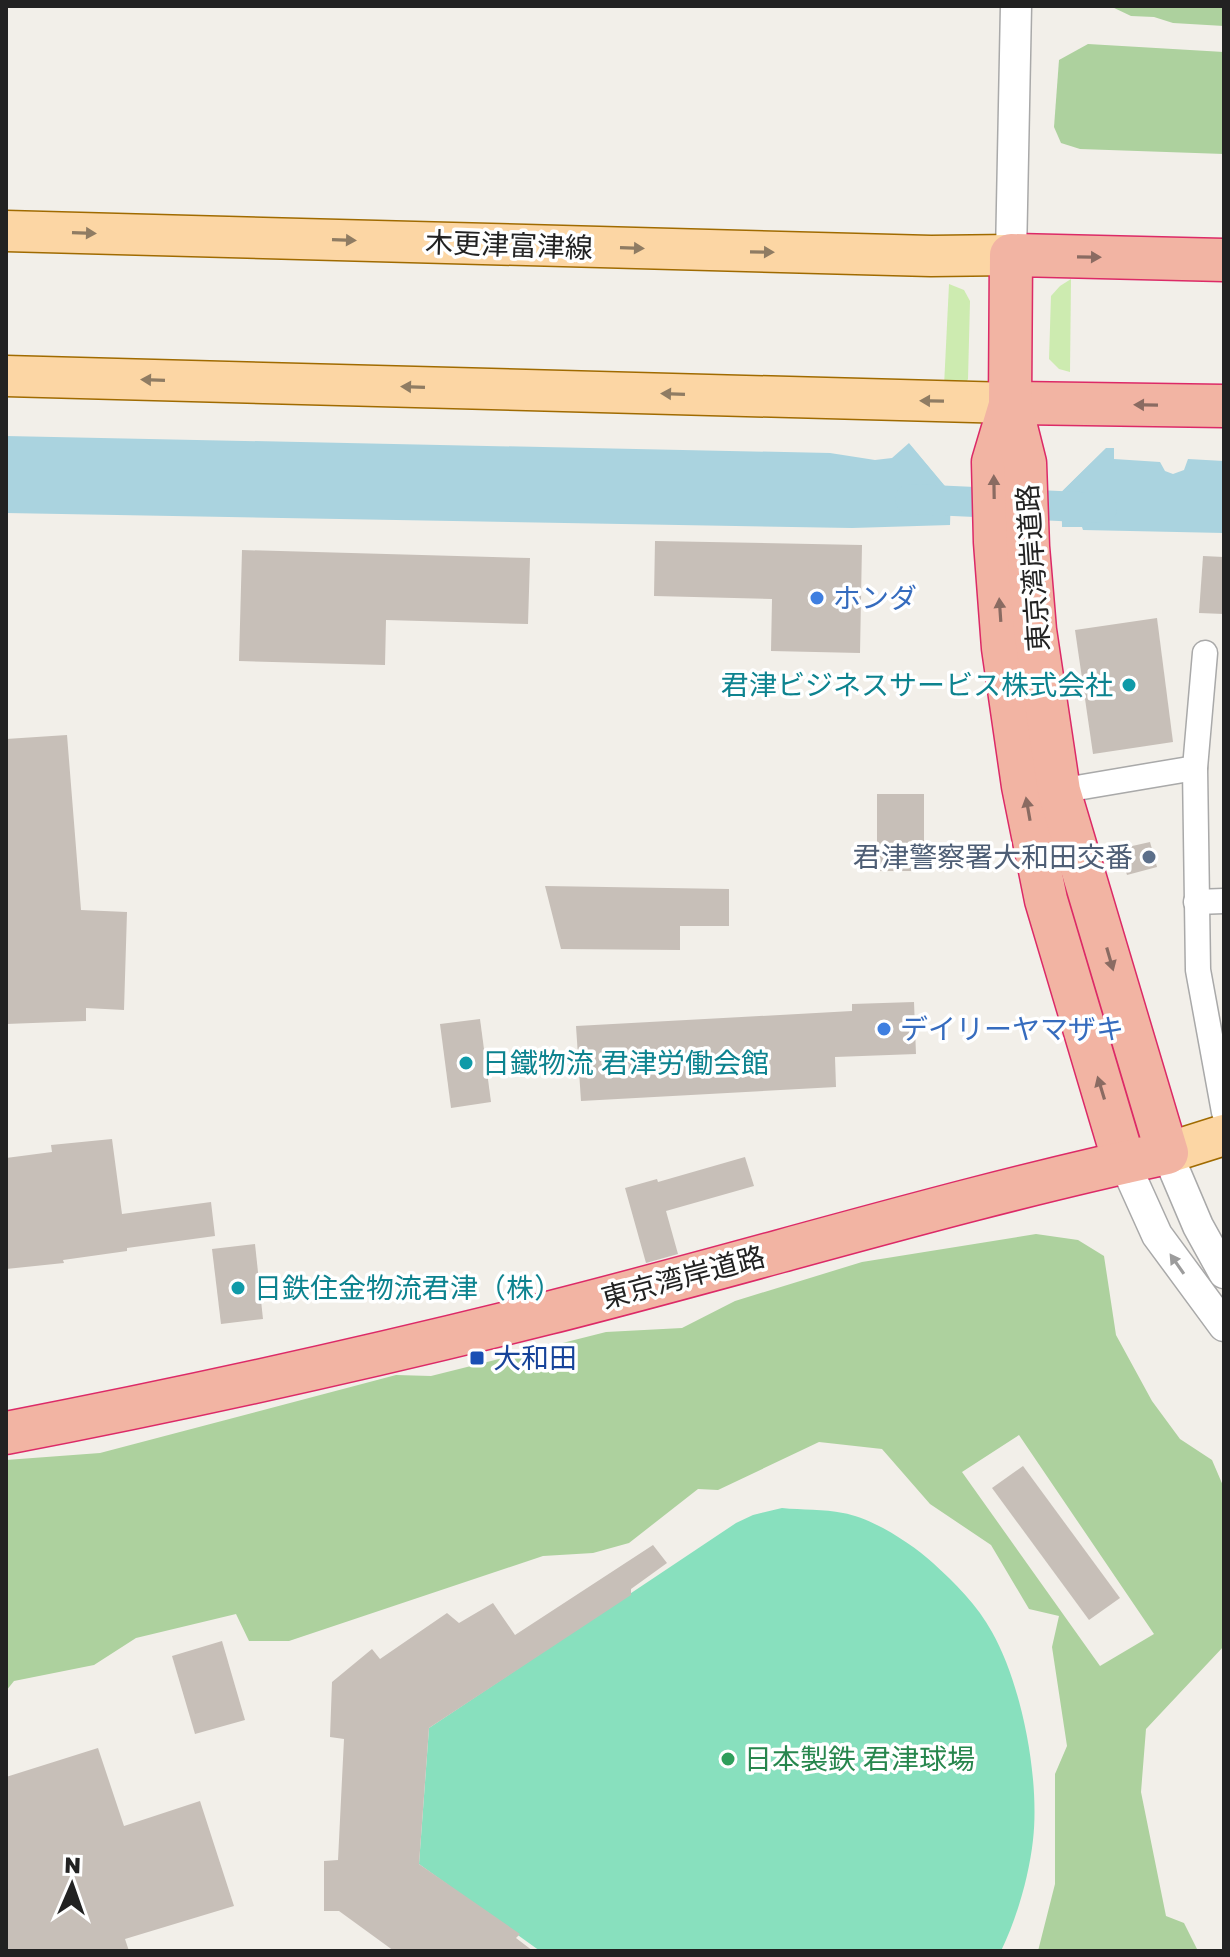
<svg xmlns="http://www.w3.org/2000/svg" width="1230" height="1957" font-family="'Golos Text','Noto Sans JP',sans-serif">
<rect width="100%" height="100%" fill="#f2efe9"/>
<!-- grass -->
<g fill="#cdebb0">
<path d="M1071,279l-1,93 -11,-3 -10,-10 2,-63 9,-10z"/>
<path d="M949,284l15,6 6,11 -2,78 -2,4 -22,3z"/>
</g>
<!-- forest -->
<g fill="#add19e" fill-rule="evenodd">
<path d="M1110,6h114v20l-51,-3 -19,-6 -23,-1z"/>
<path d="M1088,44l136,8v102l-144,-5 -19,-6 -7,-16 5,-67z"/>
<path d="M1036,1234l42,6 26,16 12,79 36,66 28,38 32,21 12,28v158l-78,83 -5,63 25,124 18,7 14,28h-160l17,-67v-110l12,-28 -15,-99 7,-31 -30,-7 -38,-64 -61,-41 -48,-55 -63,-7 -101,48 -20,-1 -69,54 -36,10 -50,3 -254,85h-40l-13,-27 -100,24 -42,27 -80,16 -8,10v-231l94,-7 296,-78 35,1 175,-44 76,-4 53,-27 127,-39zM1019,1435l135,199 -54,32 -138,-194z"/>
</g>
<!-- pitch -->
<path fill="#88e0be" d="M782,1508c20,2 42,1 61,5 29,5 68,30 90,50 22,20 45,43 59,69 30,53 48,147 41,208 -4,36 -16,78 -32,111h-461l-121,-87 10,-136 307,-205 17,-8z"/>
<!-- water -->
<g fill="#aad3df">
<path d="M6,436l824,17 45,7 17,-2 17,-15 42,50 -1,32 -98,3 -846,-15z"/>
<path d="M1106,448h8v11l46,3 5,9 8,3 11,-4 4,-11 36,2v72l-141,-3 -1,-3h-20l-2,-34z"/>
</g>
<!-- pier -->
<g fill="#f2efe9">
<path d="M909,439l46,52 -1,34 -2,3 -1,-35 -44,-53z"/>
<path d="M1109,444l-49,49 2,34 -2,4 -3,-40 46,-46z"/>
</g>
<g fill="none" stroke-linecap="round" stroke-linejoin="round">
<!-- canal -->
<path stroke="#aad3df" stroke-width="30" d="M910,499l192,9"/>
</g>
<!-- building -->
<g fill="#c7bfb8">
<path d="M655,541l207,4 -2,108 -89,-2 1,-52 -118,-3z"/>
<path d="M242,550l288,8 -2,66 -142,-4 -1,45 -146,-4z"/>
<path d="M1203,556l21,1v57l-25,-1z"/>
<path d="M1157,618l16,124 -80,12 -18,-124z"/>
<path d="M67,735l14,175 46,2 -3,98 -38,-2v13l-80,3v-285z"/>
<rect x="877" y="794" width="47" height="77"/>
<path d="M1150,842l7,25 -30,8 -8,-26z"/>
<path d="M545,886l184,3v37h-49v24l-119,-1z"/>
<path d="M914,1002l2,52 -81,3 1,30 -255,14 -5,-75 276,-15v-7z"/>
<path d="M480,1019l11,83 -40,6 -11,-84z"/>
<path d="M112,1139l10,75 89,-12 4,34 -88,12v3l-64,9 1,3 -58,6v-111l46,-6 -1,-7z"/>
<path d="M745,1157l9,29 -88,25 12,43 -32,9 -21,-75 32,-9 1,3z"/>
<path d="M255,1244l8,75 -42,5 -9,-75z"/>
<path d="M1023,1466l97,132 -31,22 -97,-132z"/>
<path d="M653,1545l14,18 -36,26v6l-202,133 -10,136 101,70 -4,4 17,13h-139l-55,-40h-15v-50l14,-1 6,-121 -14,-2 2,-55 40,-33 8,10 67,-46 12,10 34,-20 22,32z"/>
<path d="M222,1641l23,79 -50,14 -23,-78z"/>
<path d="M98,1748l26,78 76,-25 34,105 -109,33 4,12h-123v-174z"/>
</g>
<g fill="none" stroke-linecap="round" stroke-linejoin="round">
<defs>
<g id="minor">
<path d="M1205,653l-10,115 3,202 26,142"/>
<path d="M1059,791l136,-23"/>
<path d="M1196,902l28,-1"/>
</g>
<g id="tertiary">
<path d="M1011,255l5,-249"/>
<path d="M1167,1153l31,73 26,47"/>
<path d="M1124,1162l33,73 67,91"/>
</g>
<g id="primary">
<path d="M6,231l925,25 80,-1"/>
<path d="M6,376l1004,27"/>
<path d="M1167,1153l57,-18"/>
</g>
<g id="trunk">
<path d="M1010,403l214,3"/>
<path d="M1010,405l-17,57 2,80 8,106 20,138 23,114 78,262"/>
<path d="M6,1433c182,-35 362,-75 542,-120 206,-52 410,-115 619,-160l-108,-362 -24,-161 -7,-83 -3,-84 -15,-60 1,-148 213,5"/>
</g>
</defs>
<!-- minor casing -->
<use href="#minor" stroke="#a9a9a9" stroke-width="27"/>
<!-- tertiary casing -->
<use href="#tertiary" stroke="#a9a9a9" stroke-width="33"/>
<!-- primary casing -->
<use href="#primary" stroke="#a06b00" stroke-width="43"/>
<!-- trunk casing -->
<use href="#trunk" stroke="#dc2a67" stroke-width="45"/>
<!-- minor -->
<use href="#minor" stroke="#fff" stroke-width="24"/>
<!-- tertiary -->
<use href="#tertiary" stroke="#fff" stroke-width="30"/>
<!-- primary -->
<use href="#primary" stroke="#fcd6a4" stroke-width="40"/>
<!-- trunk -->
<use href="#trunk" stroke="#f2b4a3" stroke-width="42"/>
</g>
<!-- one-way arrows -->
<defs><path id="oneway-solid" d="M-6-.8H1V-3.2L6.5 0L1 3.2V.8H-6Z" transform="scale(2)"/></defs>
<g fill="#8f7c63">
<use href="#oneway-solid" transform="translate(84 233) rotate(2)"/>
<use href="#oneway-solid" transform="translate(344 240) rotate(2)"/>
<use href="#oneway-solid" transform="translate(632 248) rotate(2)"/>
<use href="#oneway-solid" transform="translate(762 252) rotate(1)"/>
<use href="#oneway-solid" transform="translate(153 380) rotate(-178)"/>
<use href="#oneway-solid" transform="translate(413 387) rotate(-178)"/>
<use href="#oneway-solid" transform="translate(673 394) rotate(-178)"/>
<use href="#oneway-solid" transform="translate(932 401) rotate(-179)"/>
</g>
<g fill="#8a6b62">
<use href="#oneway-solid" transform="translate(1089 257) rotate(1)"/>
<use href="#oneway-solid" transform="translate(1146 405) rotate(-179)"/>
<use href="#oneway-solid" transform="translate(994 487) rotate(-91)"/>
<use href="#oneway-solid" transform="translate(1000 610) rotate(-94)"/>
<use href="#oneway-solid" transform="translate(1028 809) rotate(-100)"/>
<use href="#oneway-solid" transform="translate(1110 959) rotate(74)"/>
<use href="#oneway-solid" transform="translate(1101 1088) rotate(-107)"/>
</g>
<use fill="#9c9c9c" href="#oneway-solid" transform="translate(1177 1264) rotate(-125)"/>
<!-- markers -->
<g fill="#3f7fe0" stroke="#fff" stroke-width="3">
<circle cx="817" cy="598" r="8"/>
<circle cx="884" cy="1029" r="8"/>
</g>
<g fill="#0f9aa8" stroke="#fff" stroke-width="3">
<circle cx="1129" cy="685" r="8"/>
<circle cx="466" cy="1063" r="8"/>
<circle cx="238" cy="1288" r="8"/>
</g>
<circle fill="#5c6f8a" stroke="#fff" stroke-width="3" cx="1149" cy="857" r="8"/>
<rect fill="#1a4fb4" stroke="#fff" stroke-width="3" x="469" y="1350" width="16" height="16" rx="4"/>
<circle fill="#2e9e5b" stroke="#fff" stroke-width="3" cx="728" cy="1759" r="8"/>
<g text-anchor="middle" stroke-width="7" stroke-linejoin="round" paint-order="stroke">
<!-- street labels -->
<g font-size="28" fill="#222" stroke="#fff">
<text transform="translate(509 245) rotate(2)" y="10">木更津富津線</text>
<text transform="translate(1033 568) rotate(-94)" y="10">東京湾岸道路</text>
<text transform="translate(683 1277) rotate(-15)" y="10">東京湾岸道路</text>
</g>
<!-- shop labels -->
<g font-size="28" fill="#366cbe" stroke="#fff" text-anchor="start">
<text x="833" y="608">ホンダ</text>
<text x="900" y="1039">デイリーヤマザキ</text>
</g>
<!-- culture labels -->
<g font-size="28" fill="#0d838f" stroke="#fff" text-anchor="start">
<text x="1113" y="695" text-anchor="end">君津ビジネスサービス株式会社</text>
<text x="482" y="1073">日鐵物流 君津労働会館</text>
<text x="254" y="1298">日鉄住金物流君津（株）</text>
</g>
<!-- service labels -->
<g font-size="28" fill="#4e5e75" stroke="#fff" text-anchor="end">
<text x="1133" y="867">君津警察署大和田交番</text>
</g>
<!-- transit labels -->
<g font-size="28" fill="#164399" stroke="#fff" text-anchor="start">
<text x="493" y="1368">大和田</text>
</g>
<!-- leisure labels -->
<g font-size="28" fill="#27864d" stroke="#fff" text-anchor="start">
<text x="744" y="1769">日本製鉄 君津球場</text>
</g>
</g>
<!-- border -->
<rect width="1230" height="1957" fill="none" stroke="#222222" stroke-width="16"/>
<!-- north arrow -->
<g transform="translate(72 1885) rotate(2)" stroke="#ffffff" stroke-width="6" paint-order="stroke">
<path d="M0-6L14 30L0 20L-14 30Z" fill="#222222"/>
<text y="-12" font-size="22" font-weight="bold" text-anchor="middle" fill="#222222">N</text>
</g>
</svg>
